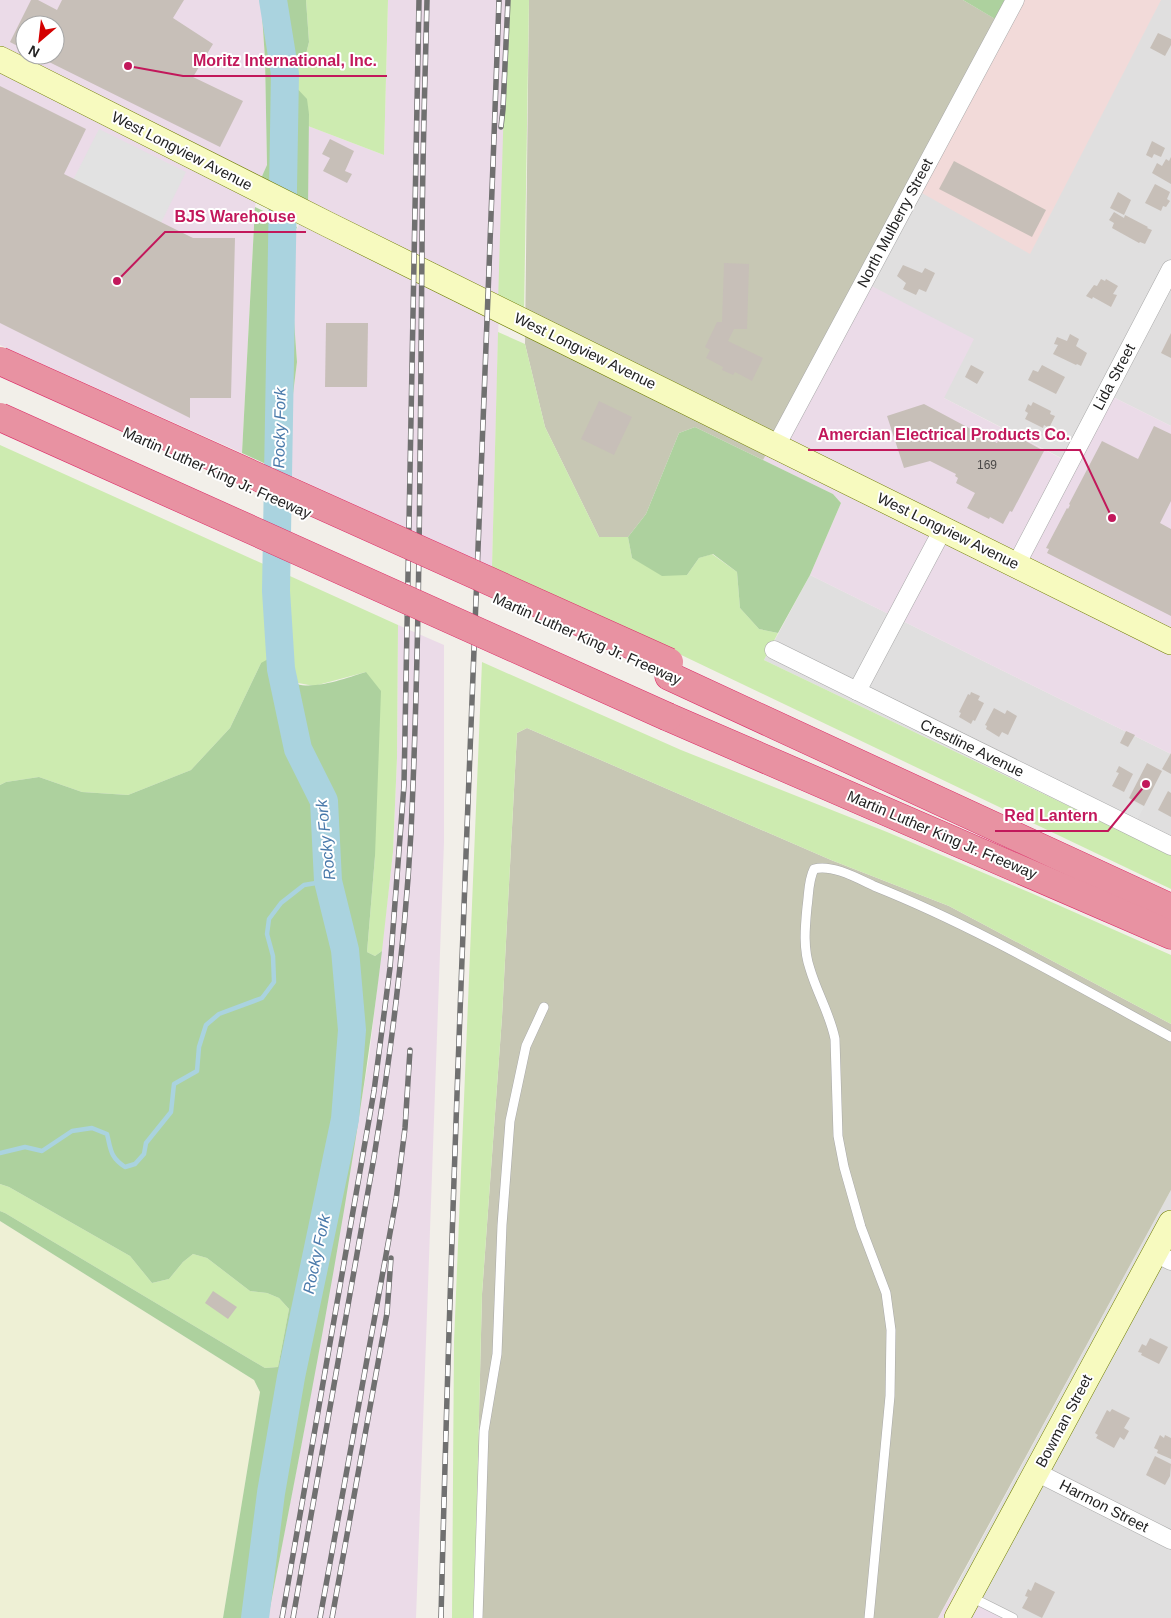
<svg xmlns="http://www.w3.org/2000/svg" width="1171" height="1618" font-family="Arial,sans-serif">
<rect width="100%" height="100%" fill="#f2efe9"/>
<!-- residential -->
<g fill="#e0dfdf">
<path d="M1161,0h10v426l-60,-30 -36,69 -131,-67 -84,-118 53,-92z"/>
<path d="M810,575l361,179v101l-407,-195z"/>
<path d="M1171,1190v428h-163l-54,-28z"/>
</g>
<!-- commercial -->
<path fill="#f2dad9" d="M1022,0h139l-131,254 -117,-66z"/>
<!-- industrial -->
<g fill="#ebdbe8" fill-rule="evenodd">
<path d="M0,0h261l4,59 2,107 -8,17 -4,24 -13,246 -242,-108zM25,25h30v30h-30z"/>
<path d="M388,0h119l-15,567 -222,-101 12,-13 6,-19 9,-72 -7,-97 1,-25 17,-32v-82l76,29z"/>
<path d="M860,280l114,59 -30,59 130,67 37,-69 60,30v328l-361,-179 31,-72 -8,-9 -70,-34z"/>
<path d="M398,625l46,20v197l-28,776h-148l40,-209 61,-352 24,-205 4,-94z"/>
<path d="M954,1590l54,28h-70z"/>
</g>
<!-- construction -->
<g fill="#c7c7b4">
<path d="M529,0h434l44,26 -147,254 -97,180 -68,-33 -16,6 -33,81 -18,23h-29l-54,-110 -20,-83z"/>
<path d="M527,728l304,132 118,46 222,118v166l-233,428h-464l8,-324 20,-277 15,-284z"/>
</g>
<!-- farmland -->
<path fill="#eef0d5" d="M0,1221l254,159 6,12 -37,226h-223z"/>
<!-- grass -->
<g fill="#cdebb0">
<path d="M306,0h82l-4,155 -76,-29 1,-12 -18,-32v-15l14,-9 4,-16z"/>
<path d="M507,0h22l-5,315 -26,-11z"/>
<path d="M498,332l27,12 20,83 54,110h29l4,21 55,17 12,-17 13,-4 25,18 3,36 19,21 19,4 -14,27 407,195v34l-496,-237 -183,-85z"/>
<path d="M0,445l398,180 -1,133 -4,94 -11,99 -7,5 -8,-4 8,-96 -9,-184 -52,14 -21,-4 -32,-19 -31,65 -39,42 -63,25 -46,-3 -43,-15 -33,5 -6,3z"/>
<path d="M482,662l199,88 206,82 144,61 140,62v69l-222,-118 -118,-46 -304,-132 -10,5 -15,284 -20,277 -8,324h-22l2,-276z"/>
<path d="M0,1184l9,3 121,69 22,27 17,-4 14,-17 10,-8 14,4 43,33 17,2 12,5 10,11 -11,58 -13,1 -260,-155 -5,-2z"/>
</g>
<!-- forest -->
<g fill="#add19e">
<path d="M261,0h45l3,42 -4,16 -14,9v15l16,17 2,15 -1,94 -49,-25 8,-18 -2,-106z"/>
<path d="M963,0h43l-11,19z"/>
<path d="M255,207l42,20 -6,13 -1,25 7,97 -9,72 -6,19 -12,13 -28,-13z"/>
<path d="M695,427l138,67 8,9 -31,72 -32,58 -19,-4 -19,-21 -3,-36 -24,-18 -14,4 -12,17 -25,1 -30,-18 -4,-21 18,-23 33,-81z"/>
<path d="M283,656c2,7 2,18 6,23 14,16 60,-2 77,-7l15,19 -6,165 -8,96 8,4 7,-5c-27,224 -71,446 -114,667h-45l37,-226 -6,-12 -254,-159v-10l5,2 260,155 13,-1 11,-58 -10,-11 -12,-5 -17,-2 -43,-33 -14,-4 -10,8 -14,17 -17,4 -22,-27 -121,-69 -9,-3v-399l6,-3 33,-5 43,15 46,3 63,-25 39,-42 31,-65 9,-5z"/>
</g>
<!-- parking -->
<g fill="#e2e2e2">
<path d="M99,129l87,43 -25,51 -88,-43z"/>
<path d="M1128,799l16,8 -10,18 -15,-8z"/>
</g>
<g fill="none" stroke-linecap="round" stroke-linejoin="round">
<!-- stream -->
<path stroke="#aad3df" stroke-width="4.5" d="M0,1153l25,-6 17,4 30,-20 20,-3 15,6c4,16 3,23 18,33l10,-3 9,-10 2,-11 25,-31 3,-28 23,-13 2,-24 7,-22 13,-11 43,-16 12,-16 -1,-26 -6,-22 2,-15 12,-16 23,-18 24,-4"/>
<!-- river -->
<path stroke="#aad3df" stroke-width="28" d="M255,1618l16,-125 20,-116 54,-258 7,-89 -7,-80 -17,-69 -4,-80 -26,-52 -17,-80 -5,-78 9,-517 -12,-74"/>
</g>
<!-- building -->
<g fill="#c7bfb8">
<path d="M31,0h7l19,10 5,-10h122l-11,18 40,26 -20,33 50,24 -23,46 -185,-92h20v-30h-30v25l-15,-8z"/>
<path d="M1158,33l13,6v6l-6,11 -15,-8z"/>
<path d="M0,86l86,43 -22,45 129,64h42l-4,160h-41v20l-190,-95z"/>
<path d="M330,139l24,12 -9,20 7,3 -5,9 -24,-12 7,-13 -8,-4z"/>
<path d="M1152,141l13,7 -4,9 -7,-3 -2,4 -6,-3z"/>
<path d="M1171,157v27l-19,-11 5,-10 5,3 4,-7 3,2z"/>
<path d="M954,161l92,49 -14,27 -93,-48z"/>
<path d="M1155,184l15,8 -3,7 3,2 -4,6 -3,-1 -2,5 -16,-8z"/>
<path d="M1118,192l13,8 -7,15 -14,-7z"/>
<path d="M1114,212l10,6 1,-3 23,12 -1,1 5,2 -7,14 -5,-2 -1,1 -27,-15 2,-5 -5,-3z"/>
<path d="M724,263l25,1 -2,65h-13l-6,12 35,17 -11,23 -17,-9 -2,3 -11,-5 1,-3 -17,-9 4,-8 -5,-3 12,-25h5z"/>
<path d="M903,265l19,8 3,-5 10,5 -9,19 -7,-3 -3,6 -13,-6 3,-6 -9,-7z"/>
<path d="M1101,279l4,2 1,-2 12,7 -5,8 4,1 -6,12 -18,-10 -1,2 -6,-3 8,-11 3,1z"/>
<path d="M326,323h42l-1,64h-42z"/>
<path d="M1171,333v25l-10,-5z"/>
<path d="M1070,334l9,5 -3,7 11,7 -6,13 -4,-2 -1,1 -23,-11 5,-9 -4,-1 3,-7 10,4z"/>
<path d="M971,365l13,7 -7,12 -12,-7z"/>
<path d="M1042,365l23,12 -9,17 -28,-14 5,-10 5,2z"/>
<path d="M599,401l33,16 -18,38 -33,-16z"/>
<path d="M1033,402l18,9 -1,3 5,2 -6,12 -5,-3 -1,3 -18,-9 3,-6 -3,-2 3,-7 3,2z"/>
<path d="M924,404l73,39 3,-7 4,2 3,-7 37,20 -32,61 -2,-1 -7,13 -13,-7 -1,2 -22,-11 8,-15 -19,-10 2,-5 -3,-2 1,-2 -26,-13 -26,7 -17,-52z"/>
<path d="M1154,426l17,8v67l-11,22 11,6v87l-124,-63 2,-4 -3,-1 21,-40 1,1 2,-4 -1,-1 33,-63 36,18z"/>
<path d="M971,692l9,4 -2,4 6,3 -9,18 -2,-1 -2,4 -12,-7 2,-4 -2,-1 9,-18 2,1z"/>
<path d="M994,708l11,6 2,-4 10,6 -9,19 -6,-3 -3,5 -13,-8 1,-3 -2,-1z"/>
<path d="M1126,731l9,4 -7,12 -8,-4z"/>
<path d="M1171,753v21l-9,-5z"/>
<path d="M1147,763l15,8 -18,35 -15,-8z"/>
<path d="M1119,766l14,8 -9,18 -12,-6 7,-13 -3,-1z"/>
<path d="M1168,791l3,2v24l-13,-7z"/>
<path d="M213,1291l24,16 -9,12 -23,-16z"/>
<path d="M1150,1338l18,9 -9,17 -18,-9 1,-2 -4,-1 4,-8 4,2z"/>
<path d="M1112,1409l18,9 -6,10 5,3 -5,9 -4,-3 -6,11 -18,-10 2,-3 -3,-2 12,-23 3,2z"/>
<path d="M1160,1435l4,3 1,-3 6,3v21l-14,-6 1,-3 -4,-2z"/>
<path d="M1155,1456l16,8 -1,12 -5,9 -19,-10z"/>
<path d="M1035,1582l20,10 -13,26 -20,-10 6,-11 -3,-1 3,-7 3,2z"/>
</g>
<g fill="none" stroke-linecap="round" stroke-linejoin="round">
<defs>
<g id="lane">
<path d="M971,1597l42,21"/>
<path d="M478,1618l6,-187 13,-77 5,-129 8,-104 16,-75 18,-39"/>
<path d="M869,1618l21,-222 1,-66 -5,-37 -25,-66 -17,-60 -6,-31 -3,-97c-5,-25 -18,-46 -25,-70 -7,-20 -5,-41 -3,-62 2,-13 1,-26 7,-38 18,-5 43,9 60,17 103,41 199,98 297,151"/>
</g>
<g id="street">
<path d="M776,446l239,-446"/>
<path d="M1016,565l155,-296"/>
<path d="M774,650l397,196"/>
<path d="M857,691l86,-162"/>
<path d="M1155,1253l16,8"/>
<path d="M1036,1472l135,68"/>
</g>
<g id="secondary">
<path d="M0,59l327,165 844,418"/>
<path d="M957,1618l214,-395"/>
</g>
<g id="highway">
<path d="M669,676l502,232"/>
<path d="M668,717l503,218"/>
</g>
</defs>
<!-- lane casing -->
<use href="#lane" stroke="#a9a9a9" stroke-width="10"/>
<!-- street casing -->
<use href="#street" stroke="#a9a9a9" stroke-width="19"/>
<!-- secondary casing -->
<use href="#secondary" stroke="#707d05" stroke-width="26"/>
<!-- highway casing -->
<use href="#highway" stroke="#dc2a67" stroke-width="29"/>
<!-- lane -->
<use href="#lane" stroke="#fff" stroke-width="9"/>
<!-- street -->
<use href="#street" stroke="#fff" stroke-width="18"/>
<!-- secondary -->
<use href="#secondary" stroke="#f7fabf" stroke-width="25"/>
<!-- highway -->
<use href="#highway" stroke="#e892a2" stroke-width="28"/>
<defs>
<g id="rail">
<path d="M501,127l2,-18 5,-109"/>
<path d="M282,1618l92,-527 16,-123 14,-183 15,-785"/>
<path d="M293,1618l80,-455c18,-109 32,-220 38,-331 9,-193 9,-387 11,-580 0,-84 3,-168 5,-252"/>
<path d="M320,1618l76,-418 9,-72 5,-78"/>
<path d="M332,1618l55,-305 4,-55"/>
<path d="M441,1618c13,-540 39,-1079 58,-1618"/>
</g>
</defs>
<!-- rail casing -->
<use href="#rail" stroke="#707070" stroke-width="5.5"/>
<!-- rail -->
<use href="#rail" stroke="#fff" stroke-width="4" stroke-dasharray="11" stroke-linecap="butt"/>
<defs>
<g id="highway-bridge">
<path d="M0,361l669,301"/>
<path d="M0,417l668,300"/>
</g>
</defs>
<!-- highway-bridge casing -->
<use href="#highway-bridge" stroke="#dc2a67" stroke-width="29" stroke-linecap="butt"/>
<!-- highway-bridge -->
<use href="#highway-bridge" stroke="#e892a2" stroke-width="28"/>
</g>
<g text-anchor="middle" stroke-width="4" stroke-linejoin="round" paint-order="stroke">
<!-- number labels -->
<g font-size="12" fill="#4b4948">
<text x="987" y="469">169</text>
</g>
<!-- street labels -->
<g font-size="15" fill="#222" stroke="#fff">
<text transform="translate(182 151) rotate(27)" y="5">West Longview Avenue</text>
<text transform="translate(895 223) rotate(-62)" y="5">North Mulberry Street</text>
<text transform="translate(585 351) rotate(26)" y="5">West Longview Avenue</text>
<text transform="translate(1114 377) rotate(-62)" y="5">Lida Street</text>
<text transform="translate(217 473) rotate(24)" y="5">Martin Luther King Jr. Freeway</text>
<text transform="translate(948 531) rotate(26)" y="5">West Longview Avenue</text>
<text transform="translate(587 639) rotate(24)" y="5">Martin Luther King Jr. Freeway</text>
<text transform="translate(972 748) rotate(26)" y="5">Crestline Avenue</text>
<text transform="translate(942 835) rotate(23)" y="5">Martin Luther King Jr. Freeway</text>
<text transform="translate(1064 1421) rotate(-62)" y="5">Bowman Street</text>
<text transform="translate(1104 1506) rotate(27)" y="5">Harmon Street</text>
</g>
<!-- water labels -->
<g font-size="16" font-style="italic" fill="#4a7aab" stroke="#fff">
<text transform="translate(279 428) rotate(-89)" y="6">Rocky Fork</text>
<text transform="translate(325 840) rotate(-96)" y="6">Rocky Fork</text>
<text transform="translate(316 1254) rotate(-78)" y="6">Rocky Fork</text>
</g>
</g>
<!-- callouts -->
<path fill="none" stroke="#c2185b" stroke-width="2" d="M128 66L183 76H387M117 281L165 232H306M1112 518L1080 450H808M1146 784L1108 831H995"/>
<g fill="#c2185b" stroke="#fff" stroke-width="2">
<circle cx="128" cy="66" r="5"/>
<circle cx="117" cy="281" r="5"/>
<circle cx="1112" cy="518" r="5"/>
<circle cx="1146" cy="784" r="5"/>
</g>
<g font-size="16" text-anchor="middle" font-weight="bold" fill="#c2185b" stroke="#fff" stroke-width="4" stroke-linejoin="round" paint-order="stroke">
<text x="285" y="66">Moritz International, Inc.</text>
<text x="235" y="222">BJS Warehouse</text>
<text x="944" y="440">Amercian Electrical Products Co.</text>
<text x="1051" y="821">Red Lantern</text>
</g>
<!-- north arrow -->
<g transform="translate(40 40) rotate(208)"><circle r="24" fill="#ffffff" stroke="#a7a7a7"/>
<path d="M0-4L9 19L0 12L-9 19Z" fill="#d40000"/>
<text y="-8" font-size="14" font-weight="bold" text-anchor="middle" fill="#222222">N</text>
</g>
</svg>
